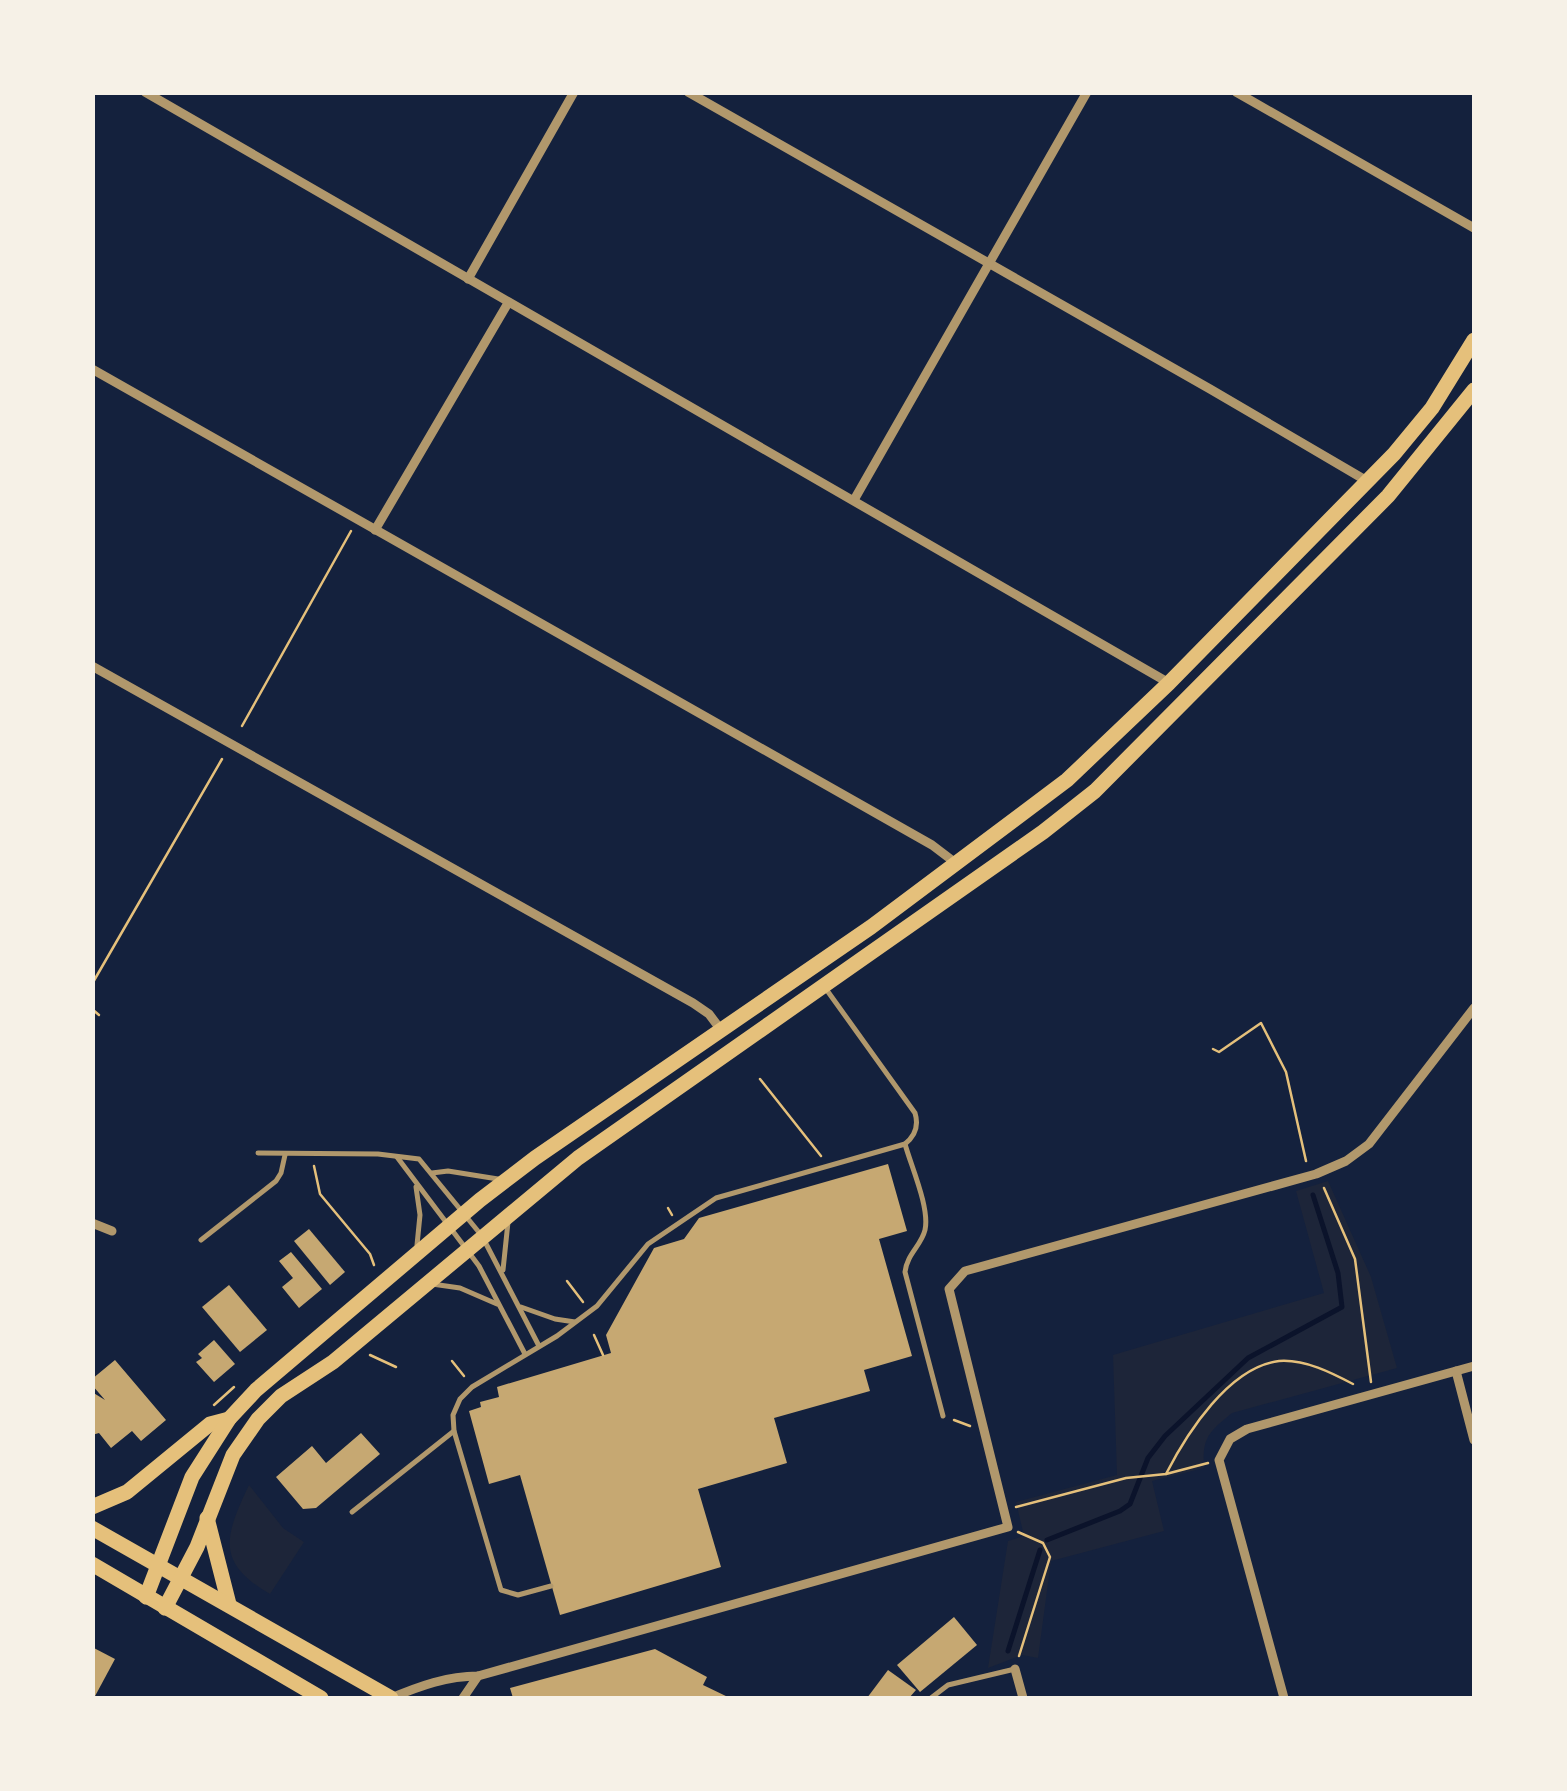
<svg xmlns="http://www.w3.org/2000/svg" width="1567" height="1791" font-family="'Roboto Condensed',sans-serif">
<rect width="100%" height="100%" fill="#14213d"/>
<!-- green -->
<g fill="#1d2539">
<path d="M1328,1181l43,96 26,91 -165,45c-23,19 -30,24 -28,55l-52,13 12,50 -113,30 -13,97 -16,-3 -34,13 20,-127 16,-5 -8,-34 101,-27 -4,-120 211,-62 -28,-102z"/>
<path d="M249,1485l34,43 21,14 -34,52c-55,-32 -45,-58 -21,-109z"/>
</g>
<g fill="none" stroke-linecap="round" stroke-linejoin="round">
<!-- stream -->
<g stroke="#0b132b" stroke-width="5">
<path d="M1047,1540l73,-29 10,-7 18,-46 17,-22 83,-78 94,-51 -4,-34 -25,-78"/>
<path d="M1008,1651l32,-101"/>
</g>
</g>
<!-- building -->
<g fill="#c6a872">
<path d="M888,1164l19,67 -28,8 33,117 -48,14 6,21 -96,27 13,45 -89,26 23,78 -161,48 -40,-140 -31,9 -20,-73 12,-4 -1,-5 19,-5 -2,-10 114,-34 -5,-18 48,-87 30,-9 15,-21z"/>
<path d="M309,1229l36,43 -15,13 -36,-44z"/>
<path d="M291,1252l31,37 -23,19 -17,-21 11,-9 -14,-17z"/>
<path d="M229,1285l38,45 -27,22 -38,-45z"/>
<path d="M214,1340l21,24 -21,18 -18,-20 6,-4 -4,-4z"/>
<path d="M115,1360l51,60 -25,21 -9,-10 -21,17 -12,-15 -7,2v-43l13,8 -13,-15v-6z"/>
<path d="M361,1433l19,21 -64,54 -13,1 -27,-32 36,-31 14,17z"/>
<path d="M954,1617l23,28 -57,47 -23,-27z"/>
<path d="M92,1647l23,12 -21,39h-2z"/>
<path d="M655,1649l52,28 -4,8 27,13h-217l-3,-10z"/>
<path d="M888,1670l28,20 -7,8h-42z"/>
</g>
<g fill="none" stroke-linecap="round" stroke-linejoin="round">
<!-- path -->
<g stroke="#e5c07b" stroke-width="2.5">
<path d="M242,726l109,-195"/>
<path d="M92,984l130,-225"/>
<path d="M92,1009l7,6"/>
<path d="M1213,1049l6,3 42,-29 25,49 20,89"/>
<path d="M760,1079l61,77"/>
<path d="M314,1166l6,28 50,60 4,11"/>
<path d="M1324,1188l31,71 16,123"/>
<path d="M668,1208l4,7"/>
<path d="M567,1281l16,21"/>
<path d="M594,1335l9,20"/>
<path d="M370,1355l26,12"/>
<path d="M452,1361l12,15"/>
<path d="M214,1405l20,-18"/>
<path d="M954,1420l16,6"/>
<path d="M1166,1474c21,-41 63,-107 113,-113 26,-2 53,12 74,23"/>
<path d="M1016,1507l110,-29 40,-4 42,-11"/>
<path d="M1018,1532l25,11 7,14 -31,99"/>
</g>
<!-- service -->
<g stroke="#b1986c" stroke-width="5">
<path d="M905,1144c6,22 25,64 20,86 -4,16 -18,24 -20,42l38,144"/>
<path d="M258,1153l120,1 41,5 63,77 57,110"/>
<path d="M397,1157l82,109 46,88"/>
<path d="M432,1173l16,-2 50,8"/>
<path d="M416,1187l4,28 -3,30"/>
<path d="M201,1240l75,-59 5,-8 4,-18"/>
<path d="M503,1270l5,-48"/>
<path d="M432,1284l28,4 37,16"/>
<path d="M521,1307l34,12 20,3"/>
<path d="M352,1512l102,-81"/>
<path d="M551,1586l-33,9 -17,-5 -47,-159 -1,-16 7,-16 12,-12 85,-51 40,-30 51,-62 68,-46 189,-54c10,-8 14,-18 10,-31l-89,-124"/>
<path d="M931,1698l17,-13 67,-16"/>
</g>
<!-- minor -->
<g stroke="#b1986c" stroke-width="9">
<path d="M145,92l1024,591"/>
<path d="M688,92l522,297 157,92"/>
<path d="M1236,92l238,136"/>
<path d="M468,279l106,-187"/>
<path d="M92,369l840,476 25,19"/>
<path d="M854,500l233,-408"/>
<path d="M375,530l133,-227"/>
<path d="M92,666l601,337 16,11 12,16"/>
<path d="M92,1223l20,8"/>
<path d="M1456,1371l18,69"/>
<path d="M1015,1669l8,29"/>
<path d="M391,1698c29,-12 56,-22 87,-22l530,-149 -59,-238 16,-18 351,-97 30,-13 23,-17 105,-136"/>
<path d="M463,1698l15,-22"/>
<path d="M1284,1698l-65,-238 11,-21 17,-10 227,-63"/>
</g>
<!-- primary -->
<g stroke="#e5c07b" stroke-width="15">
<path d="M92,1507l35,-15 83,-68 19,-5"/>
<path d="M207,1518l22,86"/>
<path d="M92,1528l299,170"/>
<path d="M92,1564l229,134"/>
<path d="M146,1597l46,-120 37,-58 27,-29 224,-190 55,-42 336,-231 196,-147 102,-97 225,-229 38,-46 42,-68"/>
<path d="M165,1608l32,-61 36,-92 25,-36 23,-23 52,-34 245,-204 465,-326 52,-41 293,-295 86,-106"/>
</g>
</g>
<!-- border -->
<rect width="1567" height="1791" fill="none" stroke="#f6f1e7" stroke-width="190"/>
</svg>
